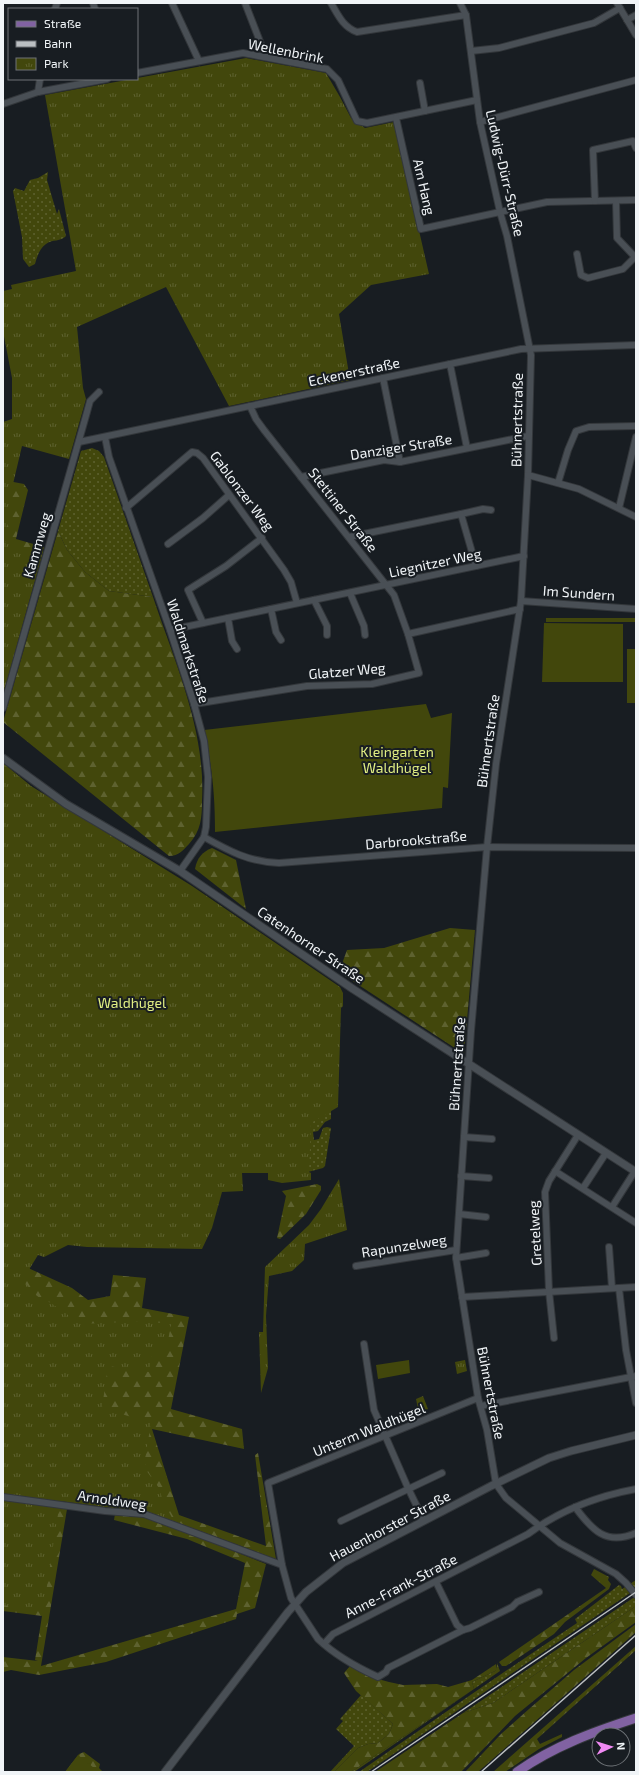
<svg xmlns="http://www.w3.org/2000/svg" width="639" height="1775" font-family="'Exo 2',sans-serif">
<defs>
<pattern id="grass-dots" width="8" height="8" patternUnits="userSpaceOnUse"><rect width="8" height="8" fill="#42470c"/><path d="M2 2h.1M6 6h.1" fill="none" stroke="#5e6230" stroke-width="1.8" stroke-linecap="round"/></pattern>
<pattern id="forest-firs" width="22" height="20" patternUnits="userSpaceOnUse"><rect width="22" height="20" fill="#42470c"/><path d="M5 1l3.5 6h-7zM16 11l3.5 6h-7z" fill="#5e6230"/></pattern>
<pattern id="park-tufts" width="24" height="20" patternUnits="userSpaceOnUse"><rect width="24" height="20" fill="#42470c"/><path d="M3 7l-1-3M5 7V3M7 7l1-3M15 17l-1-3M17 17v-4M19 17l1-3" fill="none" stroke="#5e6230"/></pattern>
</defs>
<rect width="100%" height="100%" fill="#181d22"/>
<!-- grass -->
<g fill="url(#grass-dots)">
<path d="M48,172l-1,8 10,34 2,-5 7,27c-5,6 -14,3 -20,8 -7,5 -9,13 -11,20l-6,3 -6,-8 -1,-22 -9,-46 2,-3 9,3 6,-11 8,-2z"/>
<path d="M92,448l7,3 5,6 49,140 -44,-6 -24,-19 -18,-22 -9,-19 23,-80z"/>
<path d="M331,1106v13l-6,3 -7,9 -5,1 1,8 5,-1 4,-11 4,-1 4,1 -6,38 -2,2 -15,4 2,-49z"/>
<path d="M636,1580v9l-269,183h-8c73,-50 144,-100 218,-149l-2,-4 44,-34 2,1 1,3z"/>
<path d="M636,1596v10l-143,97 -30,10z"/>
<path d="M497,1663l3,8 -146,101h-3l123,-83 -2,-7 23,-11 2,-3z"/>
<path d="M361,1695l32,29 -4,10 -11,9 -10,1 -10,4 -24,24h-4l24,-26 -18,-17 7,-8 -3,-2z"/>
</g>
<!-- forest -->
<g fill="url(#forest-firs)">
<path d="M3,480l21,4 4,6 -12,49 28,8 -41,148z"/>
<path d="M58,531l9,19 18,22 24,19 44,6c22,66 53,134 49,204 0,16 -1,30 -13,43 -6,6 -10,12 -20,12l-166,-134z"/>
<path d="M212,848l24,12 10,49 -51,-40c2,-11 7,-17 17,-21z"/>
<path d="M450,928l25,2 -11,124 -119,-78 -2,-15 4,-11 37,-2z"/>
<path d="M317,1184l4,2v4l-15,24 -26,25 -3,-1 9,-42 -4,-5z"/>
<path d="M26,1267l46,21 16,12 22,-4 3,-21 33,3 -4,30 47,9 -18,92 71,20 2,20 -92,-20 27,86 87,31 -11,-91 3,-2 18,106 -130,-48 -143,-238z"/>
<path d="M59,1507l8,2 -26,157 195,-57 9,-46 -58,-24 -73,-19 1,-6 29,2 122,48 -11,44 -18,6 -1,5 -130,43 -67,13 -28,-5 -8,2v-15l35,4 -3,-1 7,-44 -39,-5v-8z"/>
<path d="M594,1569l15,8 -1,3 3,4 -2,5 -44,33 -11,12 -48,32h-4l-3,-4 107,-74 -15,-13z"/>
<path d="M636,1606v16l-50,36 -71,58 -54,56h-86l88,-59 30,-10z"/>
<path d="M636,1624v8l-158,140h-13l36,-38 28,-25 45,-39z"/>
<path d="M636,1646v4l-99,89 3,5 22,-10v3l-23,12 -34,23h-12z"/>
<path d="M496,1664l1,5 -2,2 -23,11 2,7 -123,83h-17l24,-24 10,-4 10,-1 11,-9 4,-10 -37,-33 -12,-18 6,-7 28,13 11,3 14,3 34,-1 11,3 24,-7z"/>
<path d="M84,1752l16,12 -1,4 4,4h-38l14,-18z"/>
</g>
<!-- park -->
<g fill="url(#park-tufts)">
<path d="M246,58l80,15 14,24 11,21 14,10 29,-6 35,152 -58,11 -32,29 11,66 -121,26 -63,-119 -89,40 6,61 3,11 -17,60 -47,-13 -9,38 -8,58 38,10 -40,139v-269l9,-3v-41l-9,-47v-40l9,-2 -1,-4 65,-14 -31,-176z"/>
<path d="M3,763l28,23 161,100 148,101 3,6v13l-2,2 -3,99 -27,16 -2,49 2,1v7l-29,3 -14,-3v-7h-26l1,18 -21,1 -10,36 -10,21 -115,-2 -19,-2 -24,12 -6,-2 -8,13 -5,15 12,13 14,7 30,21 63,-3 27,3 -5,28 -13,-3 -4,23 -41,-6 -6,42 49,15 -6,36 1,11 13,18 4,13 13,24 -34,-13 -82,-11 -17,111 -40,-7z"/>
<path d="M339,1179l8,51 -42,14 -1,16 -12,11 -23,5 -3,40 2,52 -7,25 -2,-61h4l2,-65 44,-42 12,-16z"/>
<path d="M465,1360l2,11 -10,3 -2,-12z"/>
<path d="M423,1396l5,13 -7,3 -2,-3h-1l-2,-10z"/>
</g>
<!-- garden -->
<g fill="#42470c">
<rect x="546" y="618" width="90" height="4"/>
<path d="M544,623l79,1v58h-81z"/>
<rect x="627" y="649" width="9" height="54"/>
<path d="M426,704l5,14 21,-5 -4,75 -5,-1 -1,21 -227,24c0,-38 -3,-66 -11,-102z"/>
<path d="M409,1360l1,13 -32,6 -2,-14z"/>
<path d="M78,1755l21,17h-34z"/>
</g>
<g fill="none" stroke-linecap="round" stroke-linejoin="round">
<defs>
<g id="minor">
<path d="M93,3l2,6"/>
<path d="M172,3l27,58"/>
<path d="M245,3l21,54"/>
<path d="M331,3c7,12 12,24 26,29l109,-17"/>
<path d="M460,3l6,12 14,107 20,90 7,24 24,119 -3,120 -7,126 -25,163 -9,83 -16,184 -15,227 22,140 9,32 9,54 10,14 54,45 56,31 10,9 10,12"/>
<path d="M617,3l19,32"/>
<path d="M55,9l2,-6"/>
<path d="M627,20l9,-5"/>
<path d="M471,51l28,-3 95,-25 26,-15"/>
<path d="M137,73l106,-20 84,16 11,11 19,41 10,2 110,-23"/>
<path d="M420,83l5,28"/>
<path d="M38,92l2,-13"/>
<path d="M3,104l35,-12 69,-13"/>
<path d="M396,118l25,111 126,-27 89,-2"/>
<path d="M480,122l156,-42"/>
<path d="M595,201l-2,-51 40,-9 3,7"/>
<path d="M616,201l1,37 19,20"/>
<path d="M577,254l4,21 7,3 35,-9 12,-12"/>
<path d="M450,364l17,84"/>
<path d="M383,378l17,84"/>
<path d="M250,406l6,13 8,11 130,165 14,39"/>
<path d="M105,437l4,20 61,173 24,74 10,37 4,36 -2,50 -2,10 -24,34"/>
<path d="M79,442l442,-93 115,-4"/>
<path d="M528,475l51,14 57,28"/>
<path d="M301,477l83,-17 16,2 128,-26"/>
<path d="M558,483l10,-33 8,-19 13,-4 47,-1"/>
<path d="M126,508l66,-56 5,1 6,5 81,112 7,12 6,21"/>
<path d="M619,508l17,-71"/>
<path d="M461,514l22,-5 8,1"/>
<path d="M349,537l112,-23 15,52"/>
<path d="M168,544l35,-26 26,-23"/>
<path d="M350,593l14,33 1,9"/>
<path d="M314,600l13,26v9"/>
<path d="M521,601l115,8"/>
<path d="M271,609l5,23 5,8"/>
<path d="M228,618l4,23 5,8"/>
<path d="M203,623l-15,-33 38,-24 36,-28"/>
<path d="M170,630l354,-74"/>
<path d="M194,704l113,-18 65,-2 47,-11 -11,-39 112,-25"/>
<path d="M3,708l84,-296 3,-11 9,-9"/>
<path d="M204,837c25,14 45,25 75,26l208,-16 149,1"/>
<path d="M464,1137l28,2"/>
<path d="M555,1171l81,52"/>
<path d="M461,1176l28,2"/>
<path d="M583,1188l23,-35"/>
<path d="M612,1207l23,-36"/>
<path d="M459,1214l27,3"/>
<path d="M609,1247l3,41"/>
<path d="M456,1258l30,-5"/>
<path d="M356,1266l100,-16"/>
<path d="M619,1288l7,62 10,53"/>
<path d="M462,1297l174,-10"/>
<path d="M554,1338l-5,-47 -4,-99 4,-11 29,-46"/>
<path d="M364,1344l10,66 34,78 16,33"/>
<path d="M481,1406l155,-30"/>
<path d="M3,1497l102,14 39,3 138,51"/>
<path d="M575,1507c17,23 31,39 61,26"/>
<path d="M341,1521l101,-48"/>
<path d="M436,1582l21,43 6,5 7,-2 42,-21 5,-5 22,-10"/>
<path d="M463,1630l-75,38 -2,4 -8,5c-22,-10 -43,-22 -60,-38l-27,-41 -9,-33 -14,-82 210,-85"/>
<path d="M324,1644l9,-10 195,-100c31,-23 70,-38 108,-45"/>
</g>
<g id="tertiary">
<path d="M3,758l63,46 114,67 173,118 283,183"/>
<path d="M165,1772l123,-160 18,-20 37,-29 148,-77 58,-28 22,-7 65,-16"/>
</g>
<path id="primary" d="M517,1772c37,-26 76,-40 119,-54"/>
</defs>
<!-- minor casing -->
<use href="#minor" stroke="#33373b" stroke-width="8"/>
<!-- tertiary casing -->
<use href="#tertiary" stroke="#33373b" stroke-width="9"/>
<!-- primary casing -->
<use href="#primary" stroke="#33373b" stroke-width="11"/>
<!-- minor -->
<use href="#minor" stroke="#494f55" stroke-width="6"/>
<!-- tertiary -->
<use href="#tertiary" stroke="#494f55" stroke-width="7"/>
<!-- primary -->
<use href="#primary" stroke="#8162a2" stroke-width="9"/>
<!-- rail -->
<g stroke="#bbbfc2" stroke-width="1.5">
<path d="M371,1772l265,-180"/>
<path d="M481,1772l155,-137"/>
</g>
</g>
<g text-anchor="middle" stroke-width="4" stroke-linejoin="round" paint-order="stroke">
<!-- street labels -->
<g font-size="14" fill="#f0f4f7" stroke="#181d22">
<text transform="translate(286 51) rotate(11)" y="5">Wellenbrink</text>
<text transform="translate(505 173) rotate(77)" y="5">Ludwig-Dürr-Straße</text>
<text transform="translate(424 187) rotate(77)" y="5">Am Hang</text>
<text transform="translate(354 372) rotate(-12)" y="5">Eckenerstraße</text>
<text transform="translate(517 420) rotate(-89)" y="5">Bühnertstraße</text>
<text transform="translate(401 447) rotate(-9)" y="5">Danziger Straße</text>
<text transform="translate(242 491) rotate(53)" y="5">Gablonzer Weg</text>
<text transform="translate(343 510) rotate(52)" y="5">Stettiner Straße</text>
<text transform="translate(37 545) rotate(-74)" y="5">Kammweg</text>
<text transform="translate(435 563) rotate(-12)" y="5">Liegnitzer Weg</text>
<text transform="translate(579 593) rotate(4)" y="5">Im Sundern</text>
<text transform="translate(188 651) rotate(72)" y="5">Waldmarkstraße</text>
<text transform="translate(347 671) rotate(-5)" y="5">Glatzer Weg</text>
<text transform="translate(488 741) rotate(-82)" y="5">Bühnertstraße</text>
<text transform="translate(416 840) rotate(-5)" y="5">Darbrookstraße</text>
<text transform="translate(311 945) rotate(34)" y="5">Catenhorner Straße</text>
<text transform="translate(457 1064) rotate(-86)" y="5">Bühnertstraße</text>
<text transform="translate(535 1233) rotate(-93)" y="5">Gretelweg</text>
<text transform="translate(404 1246) rotate(-9)" y="5">Rapunzelweg</text>
<text transform="translate(491 1393) rotate(79)" y="5">Bühnertstraße</text>
<text transform="translate(369 1430) rotate(-22)" y="5">Unterm Waldhügel</text>
<text transform="translate(112 1500) rotate(8)" y="5">Arnoldweg</text>
<text transform="translate(390 1526) rotate(-28)" y="5">Hauenhorster Straße</text>
<text transform="translate(401 1586) rotate(-27)" y="5">Anne-Frank-Straße</text>
</g>
<!-- park labels -->
<g font-size="14" fill="#e1ee83" stroke="#181d22">
<text x="397" y="757">Kleingarten<tspan x="397" dy="16">Waldhügel</tspan></text>
<text x="132" y="1008">Waldhügel</text>
</g>
</g>
<!-- border -->
<rect width="639" height="1775" fill="none" stroke="#f0f4f7" stroke-width="8"/>
<!-- legend -->
<rect x="8" y="8" width="130" height="72" fill="#181d22" stroke="#6e7377"/>
<rect x="16" y="21" width="20" height="6" fill="#8162a2" stroke="#6e7377"/>
<text x="44" y="28" font-size="12" fill="#f0f4f7">Straße</text>
<rect x="16" y="41" width="20" height="6" fill="#bbbfc2" stroke="#6e7377"/>
<text x="44" y="48" font-size="12" fill="#f0f4f7">Bahn</text>
<rect x="16" y="58" width="20" height="12" fill="url(#park-tufts)" stroke="#6e7377"/>
<text x="44" y="68" font-size="12" fill="#f0f4f7">Park</text>
<!-- north arrow -->
<g transform="translate(611 1747) rotate(86)"><circle r="19" fill="#181d22" stroke="#6e7377"/>
<path d="M0-3L7 15L0 10L-7 15Z" fill="#f18af4"/>
<text y="-6" font-size="11" font-weight="bold" text-anchor="middle" fill="#f0f4f7">N</text>
</g>
</svg>
